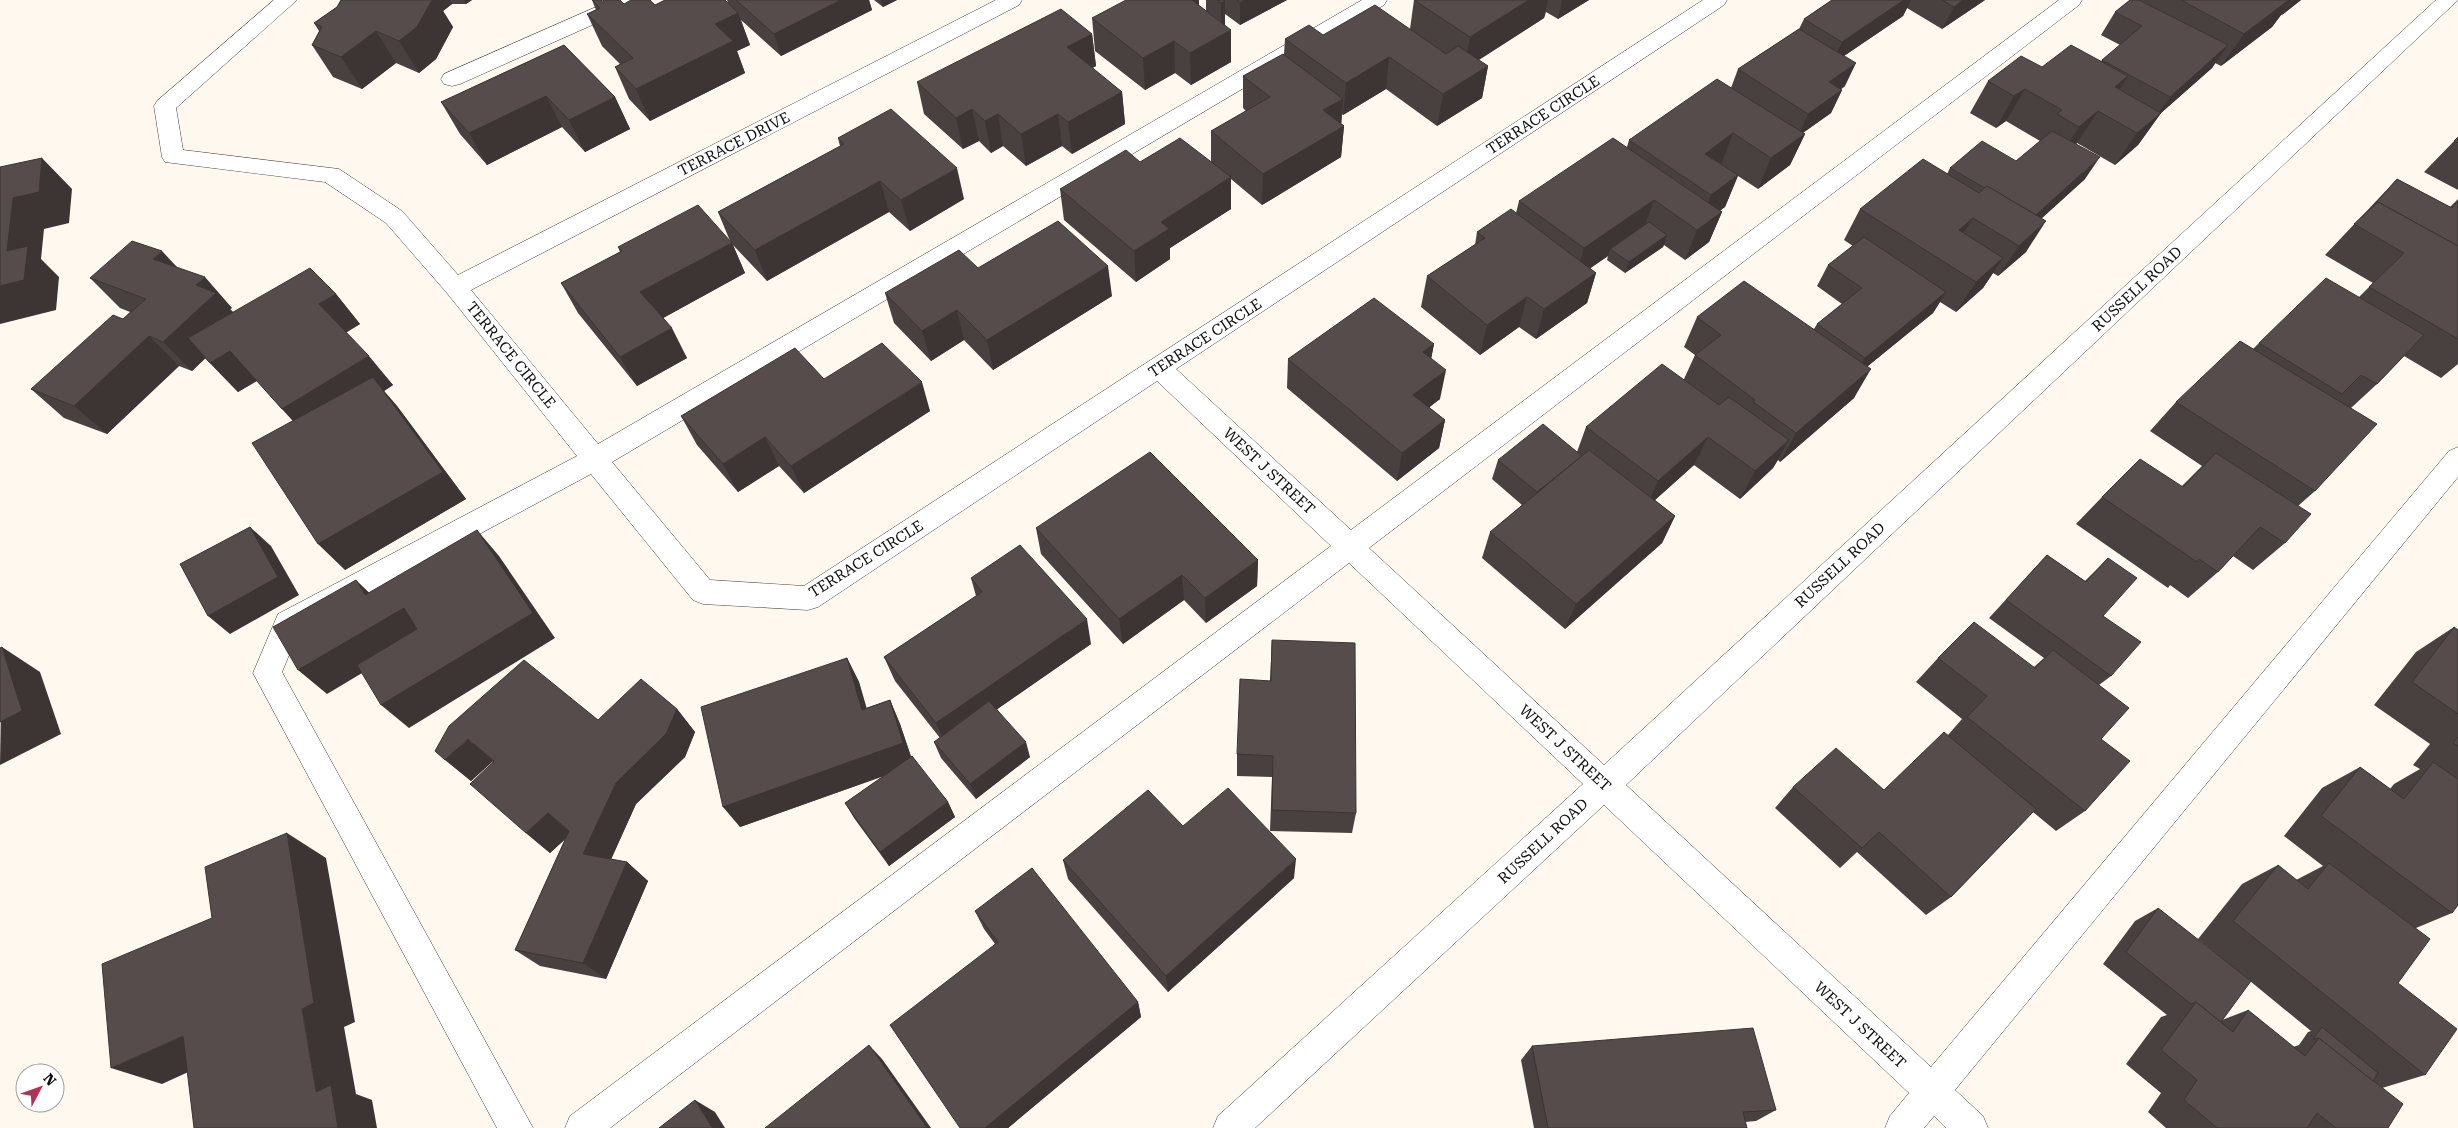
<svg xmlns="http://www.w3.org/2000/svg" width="2458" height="1128" font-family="'Roboto Serif',serif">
<rect width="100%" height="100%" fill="#fef8ef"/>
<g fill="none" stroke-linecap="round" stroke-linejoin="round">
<defs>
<g id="minor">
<path d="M274,0h23l-121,108 7,42 156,19 63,42 56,64 538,-275h26l-3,5 -548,285 127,154 764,-444h25l-3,5 -772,457 98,118 94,6 899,-586h24l-3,5 -548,364 175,161 708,-530h23l-3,5 -710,543 235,217 832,-765h22l-832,785 305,282 518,-616 9,-4v30l-503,613 28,26 5,12h-42l-12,-12 -10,12h-39l5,-12 19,-23 -305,-288 -349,323h-42l5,-12 365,-332 -234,-221 -739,565h-45l5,-12 761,-570 -174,-165 -339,226 -10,3 -105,-6 -10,-4 -102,-126 -292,157 -17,41 251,456h-36l-244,-455 25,-59 299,-158 -130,-163 -61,-70 -61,-41 -160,-20 -3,-5 -8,-51 3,-5z"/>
<path d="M612,0h28l-3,5 -177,79 -8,2 -8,-2 -3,-5 3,-5z"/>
</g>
</defs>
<!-- minor casing -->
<use href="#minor" stroke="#404040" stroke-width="1"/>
<!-- minor -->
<use href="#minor" fill="#fff" fill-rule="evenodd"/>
</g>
<!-- wall -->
<g fill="#494140" fill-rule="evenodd">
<path d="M341,0h131l-6,4h-14l-9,7 10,16 -17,32 -17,14 -23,-10 -34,26 -29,-12 -21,-32 7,-14 -5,-8 23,-16z"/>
<path d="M592,0l32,4 31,1 73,-2 -1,-3h142l3,10 -91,46 -40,-36 9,25 -13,6 8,22 -95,48 -21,-22 -14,-32 5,-3 -18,-18 -15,-32 9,-4z"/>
<path d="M874,0h23l-14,7z"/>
<path d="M1206,0h81l-47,25 -15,-11v11l6,37 -40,23 -16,-12 -30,17 -50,-39 -3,-33 107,-12 7,5z"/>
<path d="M1414,0h175l-31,19 -12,-7 -2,6 -65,42 9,6 -6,32 -45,28 -51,-37 -43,26 -1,-1 -1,10 3,2 -3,31 -79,48 -31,-26v30l-61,39v11l-34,23 -72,-62 -4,-31 80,-27h71v-31l35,-20 -3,-3v-32l41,-22 1,-15 38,-4 87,-6z"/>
<path d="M1832,0h153l-43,29 -35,-21 -4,8 -59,40 1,30 -5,4h2l-11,23 -28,20 2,1 -15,31 -32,24 -20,-13 -13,31 -5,3 2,2 -13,30 -24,18 -21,-15 -1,2 -38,26 -18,-13 1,-4 -18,12 6,5 -9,30 -51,36 -17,-12 -39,28 -59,-48 6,-31 48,-31 2,-13 39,-19 3,-12 108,-54 2,-7 102,-52 7,-19 61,-40 5,-10z"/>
<path d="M2130,0h171l-19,15h-1l-9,12 -51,39 -6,-3 -3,5 -51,45 -23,32 -23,20 -38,-22 -1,1 9,35 -43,39 -16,34 -28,24 -5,-3 -10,15 -27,24 -16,-10 -7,11 -65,53 -14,32 -74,64 -2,-2 -5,8 -33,31 -46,-34 -39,35 20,16 -13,27 -97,86 -83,-71 8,-26 32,-27 -30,-26 6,-19 79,-8 9,-25 98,-48 11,-24 -11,-8 13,-30 117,12 3,-5 25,-20 -25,-18 11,-21 25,-19 -9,-6 16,-31 87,-35 3,-6 66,-7 24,-20 -34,-20 -10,7 -26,-15 18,-32 54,-14 59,-6 19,-16 -19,-10 14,-23z"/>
<path d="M1092,34l4,32 -4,2 30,24 3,32 -53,30 -10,-8 -36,20 -23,-20 -12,7 -12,-12 -16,8 -39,-35 -7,-32z"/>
<path d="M564,45l51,52 15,32 -45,23 -23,-25 -75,38 -27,-31 -19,-32z"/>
<path d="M2458,137v53l-34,-18z"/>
<path d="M838,138l126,61 -54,32 -21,-19 -122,69 -34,-36 12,28 -82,45 24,40 -50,28 -59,-73 -17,-30 59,-31 -2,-5 112,-6 -12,-29 122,-66z"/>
<path d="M2397,179l53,28 8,-8v165l-17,14 -37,-22 -27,28 -26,24 -36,83 -17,15 -13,37 -32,27 -20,-14 -15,16 -30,26 -18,-13 -2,3 -92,-64 26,-27 80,-11 20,-20 -52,-35 26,-29 77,-53 6,-6 100,-46 14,-14 -48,-28z"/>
<path d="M178,268l54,40 -2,1 3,3 103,-18 24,30 -14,8 47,53 -9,6 13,15 69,93 -121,71 -52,-149 -36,-40 -19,11 -33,-34 -13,13 -13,-5 -72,68 -43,-16 -33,-29 92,-70 7,-7 -10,-4 -30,-30z"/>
<path d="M978,268l134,28 -119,74 -29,-30 -33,21 -37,-38 -9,-30z"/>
<path d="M1434,344l-3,15 9,40 -11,8 16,13 -6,28 -42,33 -110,-93 1,-29z"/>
<path d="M824,379l106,32 -126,82 -25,-27 -41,26 -41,-47 -16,-29z"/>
<path d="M1036,528l222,32 -1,26 -51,37 -22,-23 -61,44 -82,-90z"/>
<path d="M2047,555l38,26 23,-23 -5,58 8,60 -12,9 2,54 -16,72 -29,20 -23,-19 -82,85 -25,18 -69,-63 -17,16 -65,-60 18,-21 91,3 64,-55 14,-16 -46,-37 22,-24 96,9 10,-9 -55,-40z"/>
<path d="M971,578l120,66 -94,65 33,48 -54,42 -35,-41 -7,-16 6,-4 -45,-57 -11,-24 92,-61z"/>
<path d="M2454,627l4,3v275l-6,8 -36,15 -18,55 27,92 -43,13 6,40h-222l-18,-16 13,-19 -35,-29 35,-47 6,-2 -64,-51 32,-43 23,-13 76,60 -36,-29 44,-55 36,-19 18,15 27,-14 -39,-30 38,-48 38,-21 30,22 4,-5 26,-15 -7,-4 17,-21 -56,-39 42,-53zM2250,981l61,50 -3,1 -9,13 -6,2 -45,-37 -26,10z"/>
<path d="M1272,640l84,173 -4,20 -82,-2 2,-54 -35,-1v-22l33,-74z"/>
<path d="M847,658l12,24 7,26 24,-8 10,24 11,33 37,45 7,15 -66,49 -35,-48 -9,-15 39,-27 -144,51z"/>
<path d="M677,709l18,23 -10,25 -49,47 -25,55 16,3 21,19 -42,98 -66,-13 -25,-16 51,-112 -16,15 -24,-20 -33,-72 -22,20 -36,-30 163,-31z"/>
<path d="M1183,826l111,52 -126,114 -100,-113 -5,-19z"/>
<path d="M975,911l163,91 3,15 -133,111h-48l35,-184 -11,-15z"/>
<path d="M1532,1046l244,64 -20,11 -11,1 2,6h-213l-13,-68z"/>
</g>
<!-- shaded-wall -->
<g fill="#3c3534">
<path d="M421,0h29l2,4 -9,7 10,16 -17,32 -17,14 -20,-32z"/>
<path d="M464,0h8l-6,4z"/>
<path d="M841,0h28l3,10 -91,46 -7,-22z"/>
<path d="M881,0h16l-14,7z"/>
<path d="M1179,0h20v12z"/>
<path d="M1245,0h42l-47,25v-22z"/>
<path d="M1529,0h19l-4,18 -80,51 6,-32z"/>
<path d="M1562,0h27l-31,19z"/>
<path d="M1904,0h7l-8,16 -71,48 10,-22z"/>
<path d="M1963,0h22l-43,29 12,-22z"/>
<path d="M2289,0h3l-20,27 -51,39 23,-32z"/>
<path d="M2293,0h8l-19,15z"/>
<path d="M1225,1v32l-4,2v-32z"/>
<path d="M738,13l12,32 -13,6 8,22 -95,48 -14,-32 79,-65z"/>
<path d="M1231,30v32l-40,23 -1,-32z"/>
<path d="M376,31l20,32 -34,26 -21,-32z"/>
<path d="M1092,34l4,32 -25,13 -4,-32z"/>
<path d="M1174,41l1,32 -30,17 -2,-32z"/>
<path d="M2228,45l-16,23 -51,45 -23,32 -23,20 22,-32 18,-15 15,-21z"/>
<path d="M1389,57l-3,32 -43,26 3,-32z"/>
<path d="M1856,63l-11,23 -26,19 10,-23z"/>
<path d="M1488,66l-6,32 -45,28 6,-32z"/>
<path d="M2128,76l-21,32 8,-21z"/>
<path d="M2025,89l-19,32 -10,7 18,-32z"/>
<path d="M1842,90l-11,23 -33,23 10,-22z"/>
<path d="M1122,92l3,32 -53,30 -4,-32z"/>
<path d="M546,96l16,31 -75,38 -18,-32z"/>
<path d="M615,97l15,32 -45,23 -16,-32z"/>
<path d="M1343,99l-2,29 3,-2 -3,31 -79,48 1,-31 60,-64z"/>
<path d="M972,109l7,32 -16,8 -7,-31z"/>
<path d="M2098,111l-21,32 -19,16 21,-32z"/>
<path d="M998,114l5,32 -12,7 -6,-32z"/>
<path d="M1058,114l4,32 -36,20 -5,-32z"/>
<path d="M1733,133l-12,32 -16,-11z"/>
<path d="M1805,134l-15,31 -32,24 13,-31z"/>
<path d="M2100,157l-15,22 -65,59 14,-21z"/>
<path d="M42,158l30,31 -3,34 -25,6 -3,30 18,18 -3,33 -56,14v-38l13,-88z"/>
<path d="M957,168l7,31 -54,32 -9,-31z"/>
<path d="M1738,175l-13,32 -26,19 12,-31z"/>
<path d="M1231,177v32l-61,39v11l-34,23 -2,-31 27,-29z"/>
<path d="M880,181l9,31 -122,69 -12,-31z"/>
<path d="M1654,200l-11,31 -33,18 -2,7 -33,23 9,-31z"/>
<path d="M1722,212l-13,30 -24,18 12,-30z"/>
<path d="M1973,218l-19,31 -14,12 19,-31z"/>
<path d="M2046,221l-20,31 -28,24 21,-30z"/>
<path d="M1667,235l-4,12 -38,26 4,-11z"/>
<path d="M732,243l13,30 -89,49 -16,-30z"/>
<path d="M162,251l28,30 -37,-22z"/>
<path d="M2003,258l-20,30 -27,24 20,-30z"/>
<path d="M1108,266l4,30 -119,74 -6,-30z"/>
<path d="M1596,273l-9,30 -51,36 8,-30z"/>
<path d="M205,277l27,31 -2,1 13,14 -51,48 -29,-29 33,-57z"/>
<path d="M1946,292l-13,21 -80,65 12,-20z"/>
<path d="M336,294l24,30 -16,10 -25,-30z"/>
<path d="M1527,297l-8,30 -39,28 7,-30z"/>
<path d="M957,310l7,30 -33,21 -9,-30z"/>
<path d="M672,328l15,30 -50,28 -17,-29z"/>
<path d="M149,336l30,30 -72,68 -33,-28z"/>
<path d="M1434,344l-6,30 -5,-22z"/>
<path d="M230,351l28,29 -20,12 -28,-29z"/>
<path d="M369,356l24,29 -9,6 13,15 69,93 -121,71 -27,-26 -9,-106 -27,-29z"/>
<path d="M1871,369l-17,29 -74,64 16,-29z"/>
<path d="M1446,370l-6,29 -32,25 5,-29z"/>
<path d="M922,382l8,29 -126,82 -13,-27z"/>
<path d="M1445,420l-6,28 -42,33 5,-28z"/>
<path d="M765,437l14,29 -41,26 -15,-28z"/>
<path d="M1708,437l-14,28 -49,44 13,-28z"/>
<path d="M1789,440l-16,28 -33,31 15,-28z"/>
<path d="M1675,516l-13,27 -97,86 11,-25z"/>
<path d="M250,527l21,19 28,49 -69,39 -22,-18z"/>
<path d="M477,530l22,26 56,82 -146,90 -28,-23z"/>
<path d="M1258,560l-1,26 -51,37 -1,-25z"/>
<path d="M1182,575l2,25 -61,44 -4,-25z"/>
<path d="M356,580l27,26 21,2 25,25 -102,61 -29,-24 67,-75z"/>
<path d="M1087,619l4,25 -145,101 -10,-22z"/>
<path d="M2,647l38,25 21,62 -61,31z"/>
<path d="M847,658l12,24 15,51 -12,-23z"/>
<path d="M890,700l10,24 14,41 -174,62 -17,-20z"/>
<path d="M677,709l18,23 -10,25 -49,47 -31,69 -22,-19 33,-71z"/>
<path d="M468,739l25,22 -22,20 -26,-21z"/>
<path d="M1026,742l4,15 -54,42 -6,-15z"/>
<path d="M948,802l7,15 -66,49 -9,-14z"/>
<path d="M548,813l23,21 -21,19 -24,-20z"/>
<path d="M287,833l39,25 29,164 -11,5 12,67 16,6 5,28h-39l-22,-36 -14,-83z"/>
<path d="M1296,859l-2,19 -126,114 -2,-16z"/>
<path d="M627,862l21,19 -42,98 -23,-16z"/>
<path d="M1138,1002l3,15 -133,111h-23z"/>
<path d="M183,1036l47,17 -68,31 -51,-16z"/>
<path d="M869,1045l13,14 49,69h-4z"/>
<path d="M695,1100l20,12 10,16h-13z"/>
</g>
<!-- building -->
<g fill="#554c4b" stroke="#3c3534">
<path d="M341,0h91l-15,27 -18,14 -23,-10 -35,26 -29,-12 10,-18 -8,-4 23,-16z"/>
<path d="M592,0h9l1,1 3,-1h15l4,4 7,-4h19l5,5 10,-5h60l13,13 -23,11 18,17 -97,48 -21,-22 18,-9 -46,-44 13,-6z"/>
<path d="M736,0h105l-67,34z"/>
<path d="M1126,0h66l39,30 -41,23 -16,-12 -31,17 -51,-40z"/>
<path d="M1217,0h7l1,1 -4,2z"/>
<path d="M1237,0h8l-5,3z"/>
<path d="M1414,0h115l-59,37z"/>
<path d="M1832,0h72l-62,42 -38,-23z"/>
<path d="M1942,0h21l-9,7z"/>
<path d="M2130,0h9l89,45 -58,52 -68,-37 40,-34 -27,-14z"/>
<path d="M2181,0h108l-45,34z"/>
<path d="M1375,5l71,49 12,-8 30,20 -45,28 -54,-37 -43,26 -61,-44 24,-14 14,10z"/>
<path d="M1061,9l31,25 -25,13 55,45 -54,30 -10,-8 -37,20 -23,-20 -13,7 -13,-12 -16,9 -39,-36z"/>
<path d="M1799,29l57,34 -27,19 13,8 -34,24 -70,-45z"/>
<path d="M564,45l51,52 -46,23 -23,-24 -77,37 -28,-31z"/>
<path d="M2071,45l57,31 -13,11 46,26 -24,20 -39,-22 -19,16 -22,-13 5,-4 -37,-21 -11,7 -26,-15 33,-25 21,11z"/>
<path d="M1283,54l60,45 -20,11 21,16 -81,48 -52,-43 59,-34 -27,-21z"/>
<path d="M1717,79l88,55 -34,24 -38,-25 -28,21 33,21 -27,20 -82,-55z"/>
<path d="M891,109l66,59 -56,32 -21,-19 -125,69 -37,-38 126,-68 -6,-6z"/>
<path d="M2052,131l48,26 -64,58 -49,-29 -2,2 -35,-20 32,-27 34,20z"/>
<path d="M2458,137v6l-4,-2z"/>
<path d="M1180,138l51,39 -70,45 8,7 -35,22 -74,-62 66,-39 14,12z"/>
<path d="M1613,138l109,74 -25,18 -43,-30 -70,48 -65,-47z"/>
<path d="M42,158l-3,34 -26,6 -6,53 21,-5 -4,34 -24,6v-119z"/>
<path d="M1923,159l56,34 8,-7 59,35 -27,25 -46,-28 -14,12 44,28 -27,24 -116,-73z"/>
<path d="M2397,179l55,29 6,-7v45l-80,-44 -3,2z"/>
<path d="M2378,202l80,44v93l-89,-52 35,-34 -50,-29z"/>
<path d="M698,205l34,38 -92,49 32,36 -52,29 -59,-74 61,-32 -4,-4z"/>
<path d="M1511,209l85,64 -52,36 -17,-12 -40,28 -60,-49 58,-38 -8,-6z"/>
<path d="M1058,221l50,45 -121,74 -30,-30 -35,21 -37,-38 74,-43 19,18z"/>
<path d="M1649,222l18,13 -38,27 -19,-13z"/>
<path d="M1864,237l82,55 -81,66 -48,-34 45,-36 -34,-23z"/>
<path d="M132,241l30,10 -9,8 52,18 -9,8 20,8 -53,49 -14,-6 -75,70 -43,-17 82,-74 10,4 23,-20 -56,-21z"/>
<path d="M310,268l26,26 -17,10 50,52 -87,53 -52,-58 -20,12 -22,-25z"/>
<path d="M2326,278l98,57 -47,49 -16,-9 -19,19 -83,-51z"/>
<path d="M1744,281l127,88 -75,64 -43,-31 2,-2 -60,-45 26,-20 -24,-18z"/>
<path d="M1374,298l60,46 -11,8 23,18 -33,25 32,25 -43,33 -114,-94z"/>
<path d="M2240,341l137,83 -62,67 -139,-89z"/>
<path d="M882,343l40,39 -131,84 -26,-29 -42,27 -42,-48 114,-68 29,31z"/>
<path d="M1662,364l57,41 10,-8 60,43 -34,31 -47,-34 -50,44 -72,-54z"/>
<path d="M373,377l70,95 -125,72 -66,-101z"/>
<path d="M1543,424l39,32 -45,36 -39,-32z"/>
<path d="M1589,450l86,66 -99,88 -86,-72z"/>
<path d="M1150,452l108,108 -53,38 -23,-23 -63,44 -83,-91z"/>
<path d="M2216,453l95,61 -26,29 -25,-16 -42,45 -19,-13 -2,3 -95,-65 38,-38 43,28z"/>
<path d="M250,527l28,50 -70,39 -28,-52z"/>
<path d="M477,530l56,83 -152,92 -24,-40 60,-36 -13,-21 -106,62 -25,-43 83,-47 9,15z"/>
<path d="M1020,545l67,74 -151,104 -52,-66 98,-65 -11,-14z"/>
<path d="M2047,555l39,27 22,-24 29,20 -34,38 38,26 -30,34 -105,-76z"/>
<path d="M1974,622l61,46 18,-18 76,58 -28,31 29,22 -45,50 -118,-94 20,-21 -49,-38z"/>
<path d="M2454,627l4,3v84l-46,-32z"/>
<path d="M1272,640l83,3 1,170 -84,-3 1,-54 -36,-2 3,-75 31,2z"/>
<path d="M2,647l20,64 -22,11v-74z"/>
<path d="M847,658l15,52 28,-10 13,43 -180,64 -22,-100z"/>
<path d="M524,660l74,60 43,-41 36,30 -11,25 -50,49 -33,71 44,8 -44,101 -68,-13 54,-119 -21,-18 -22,20 -56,-49 24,-23 -26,-22 -23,21 -10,-9 14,-25z"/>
<path d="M989,701l37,41 -56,42 -36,-42z"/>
<path d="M1944,732l92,77 -85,88 -72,-65 -17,16 -69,-61 43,-39 48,42z"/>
<path d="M2458,737v9l-5,-3z"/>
<path d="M912,756l36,46 -68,50 -35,-49z"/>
<path d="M2433,762l25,17v126l-6,8 -131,-97 39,-49 44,32z"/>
<path d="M1228,788l68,71 -130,117 -103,-116 85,-70 35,36z"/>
<path d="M287,833l27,170 -12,6 14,83 15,-7 7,43h-144l-11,-92 -72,32 -9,-104 110,-46 -7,-51z"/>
<path d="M2329,863l101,76 -32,44 59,46 -32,46 -192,-154 45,-56 30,24z"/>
<path d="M1032,868l106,134 -153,126h-25l-70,-103 108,-83 -23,-31z"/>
<path d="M2158,908l93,73 -30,41 -25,-20 -5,2 -65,-52z"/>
<path d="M2196,1002l37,30 15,-22 57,46 14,-18 84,66 -15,24h-52l-19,-15 -10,15h-90l-33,-28 13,-20 -36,-30z"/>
<path d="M2322,1027l56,46 -5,8 -54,-43 -6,1z"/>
<path d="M1753,1028l23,82 -33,2 4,16h-199l-16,-82z"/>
<path d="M869,1045l58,83h-162z"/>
<path d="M695,1100l17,28h-53z"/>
</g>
<g text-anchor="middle" stroke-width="5" stroke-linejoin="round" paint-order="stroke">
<!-- street labels -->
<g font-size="15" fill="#0d0d0d" stroke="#fff">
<text transform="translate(1543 115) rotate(-33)" y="5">TERRACE CIRCLE</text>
<text transform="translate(734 144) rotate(-27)" y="5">TERRACE DRIVE</text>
<text transform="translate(2137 289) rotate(-43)" y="5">RUSSELL ROAD</text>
<text transform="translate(1205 338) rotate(-33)" y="5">TERRACE CIRCLE</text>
<text transform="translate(511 355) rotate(51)" y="5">TERRACE CIRCLE</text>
<text transform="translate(1269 471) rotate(43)" y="5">WEST J STREET</text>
<text transform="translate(866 559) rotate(-32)" y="5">TERRACE CIRCLE</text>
<text transform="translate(1840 565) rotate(-43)" y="5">RUSSELL ROAD</text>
<text transform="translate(1565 748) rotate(43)" y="5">WEST J STREET</text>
<text transform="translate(1543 841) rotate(-43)" y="5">RUSSELL ROAD</text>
<text transform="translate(1860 1025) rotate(43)" y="5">WEST J STREET</text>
</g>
</g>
<!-- north arrow -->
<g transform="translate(40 1088) rotate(49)"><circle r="24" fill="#ffffff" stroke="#9e9e9e"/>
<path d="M0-4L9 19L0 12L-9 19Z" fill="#b23154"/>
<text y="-8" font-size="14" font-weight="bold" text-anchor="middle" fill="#0d0d0d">N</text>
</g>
</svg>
